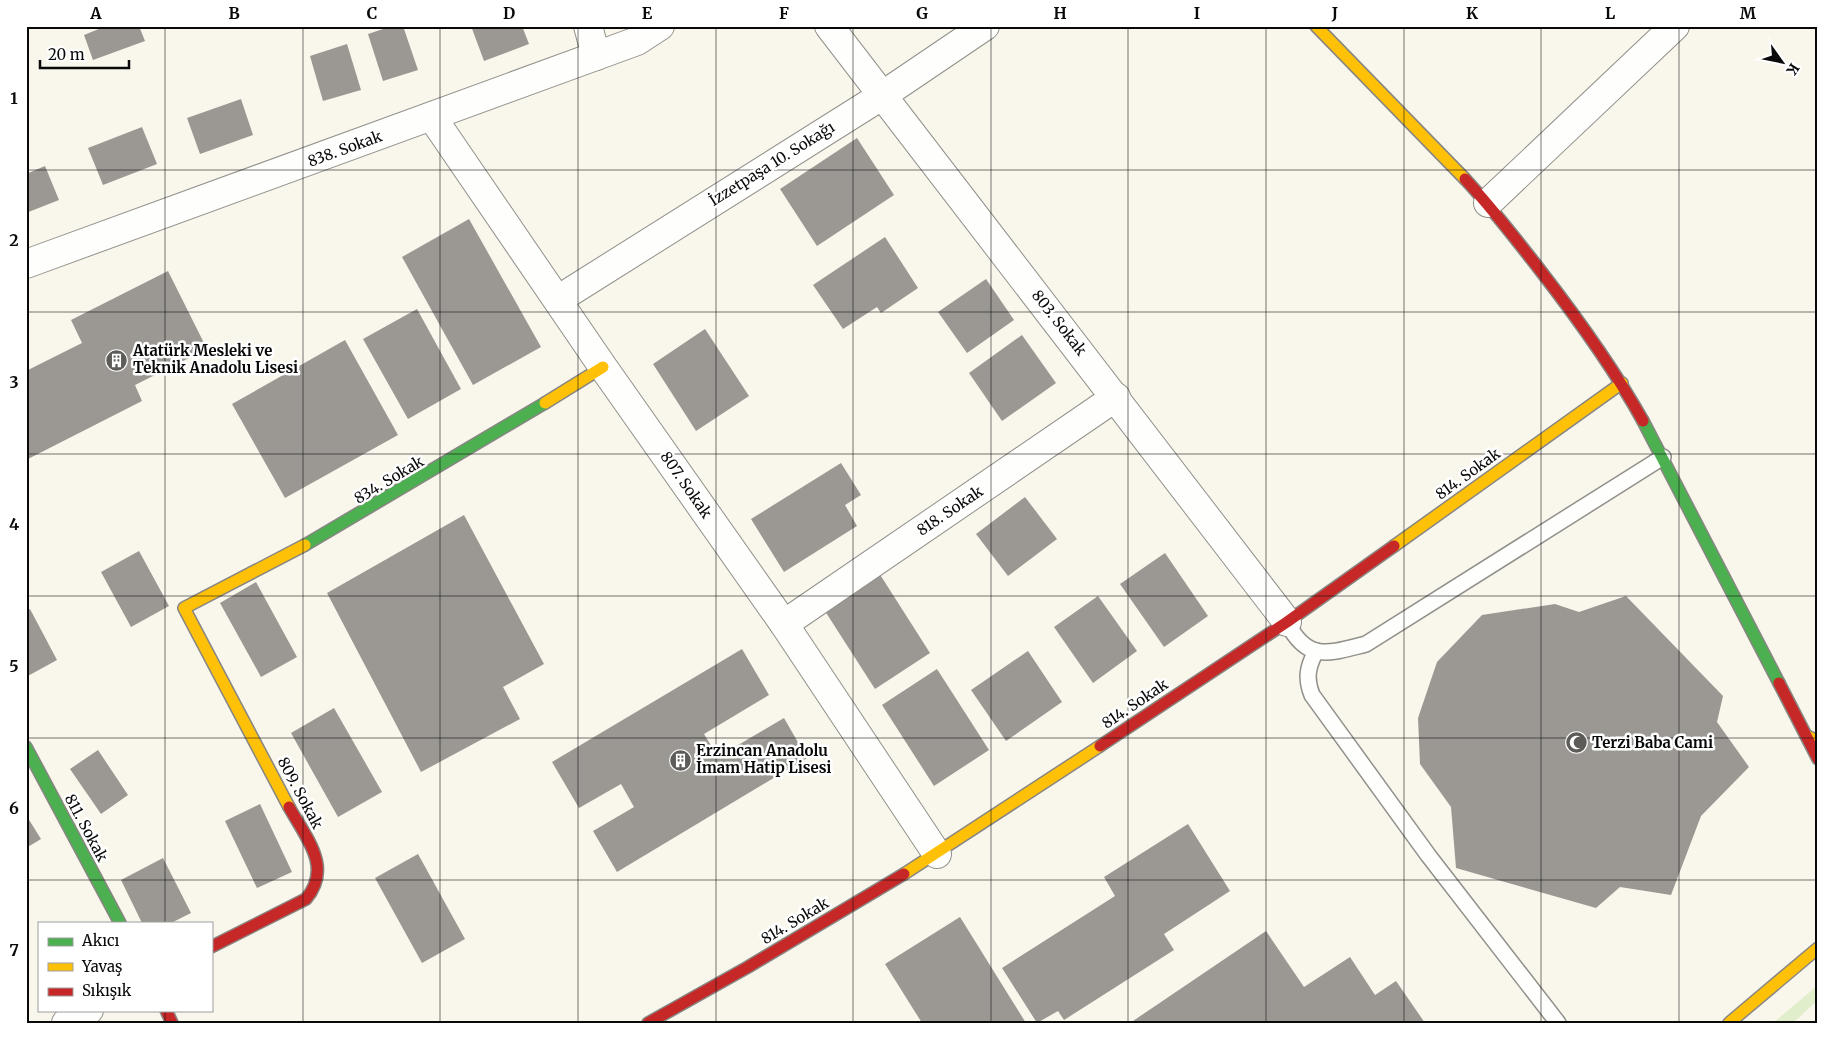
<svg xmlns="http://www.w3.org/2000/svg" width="1844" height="1049" font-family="Merriweather,serif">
<rect width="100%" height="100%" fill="#f9f6ec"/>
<!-- green -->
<path fill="#e1eecc" d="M1818,985v15l-25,23h-20z"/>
<!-- building -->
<g fill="#9b9893">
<path d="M106,26h33l6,15 -52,19 -9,-25z"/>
<path d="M392,26h11l15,44 -35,11 -15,-47z"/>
<path d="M471,26h51l7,18 -45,17z"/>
<path d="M347,44l14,46 -38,11 -13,-45z"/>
<path d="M241,99l12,36 -53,19 -13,-36z"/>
<path d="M142,127l15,37 -54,21 -15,-37z"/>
<path d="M857,138l37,57 -77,51 -37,-57z"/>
<path d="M45,166l14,34 -33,13v-39z"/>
<path d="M469,219l72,128 -68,38 -71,-128z"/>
<path d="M885,237l33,51 -37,25 -4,-6 -34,22 -30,-44z"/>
<path d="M168,271l39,78 -72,36 7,16 -116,59v-89l56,-28 -11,-23z"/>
<path d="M986,279l28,41 -47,33 -29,-41z"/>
<path d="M417,309l44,80 -53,30 -45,-80z"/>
<path d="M705,329l44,67 -53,35 -43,-67z"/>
<path d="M1022,335l34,48 -54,38 -33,-48z"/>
<path d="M345,340l53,95 -113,63 -53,-94z"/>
<path d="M841,463l20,32 -16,10 12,21 -73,46 -33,-53z"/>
<path d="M1025,497l32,42 -49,37 -32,-42z"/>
<path d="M464,515l80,149 -41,23 17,32 -99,53 -94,-179z"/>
<path d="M139,551l30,55 -38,21 -30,-55z"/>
<path d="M1165,553l43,63 -44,31 -44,-63z"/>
<path d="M879,573l51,80 -55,36 -52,-81z"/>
<path d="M256,582l41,75 -36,20 -41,-74z"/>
<path d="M1098,596l39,55 -44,32 -39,-56z"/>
<path d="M1626,596l97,100 -6,26 32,45 -48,49 -30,79 -51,-8 -24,21 -140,-40 -5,-61 -31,-43 -2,-46 19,-56 45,-47 73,-11 24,8z"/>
<path d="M30,609l27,51 -31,17v-66z"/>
<path d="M742,649l27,46 -65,39 14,23 66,-39 23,40 -190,114 -24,-41 41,-24 -13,-23 -42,24 -27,-46z"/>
<path d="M1028,651l34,51 -56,39 -35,-51z"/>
<path d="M937,669l52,81 -55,36 -52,-81z"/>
<path d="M334,708l48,84 -44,25 -47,-84z"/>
<path d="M98,750l30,45 -27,19 -31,-45z"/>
<path d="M260,804l32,68 -35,16 -32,-67z"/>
<path d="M26,815l15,24 -15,9z"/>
<path d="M1188,824l42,67 -66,43 10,16 -110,70 -6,-9 -21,12 -35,-55 113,-72 -11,-19z"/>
<path d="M418,854l47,85 -43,24 -47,-85z"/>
<path d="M163,858l28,55 -20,10h-29l-21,-43z"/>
<path d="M960,917l66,106h-104l-37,-59z"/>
<path d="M1266,931l38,56 46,-30 25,38 21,-14 29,42h-295z"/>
</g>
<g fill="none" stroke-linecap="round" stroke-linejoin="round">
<defs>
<g id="lane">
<path d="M1287,622c20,41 43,31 79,22l297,-187"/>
<path d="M1316,651c-8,15 -11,27 -4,44l116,160 130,168"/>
</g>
<g id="street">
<path d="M588,26l8,30"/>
<path d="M829,26l458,596"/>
<path d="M432,117l171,250 181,257 153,230"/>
<path d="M1488,203l187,-177"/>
<path d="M26,264l611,-223 23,-15"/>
<path d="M559,299l324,-204 102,-69"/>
<path d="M784,624l332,-227"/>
<path d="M66,1023l23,-13"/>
</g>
<g id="fast">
<path d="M1643,421l136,262"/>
<path d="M305,545l240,-142"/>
<path d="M26,747l94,176"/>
</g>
<g id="slow">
<path d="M1316,26l149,153"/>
<path d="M545,403l58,-36"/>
<path d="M1394,546l228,-163"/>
<path d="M1807,736l11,5"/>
<path d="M289,807l-105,-199 121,-63"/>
<path d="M904,874l196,-128"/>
<path d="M1729,1023l89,-75"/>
</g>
<g id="jam">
<path d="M1465,179c27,29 51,60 75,91 38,49 73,97 103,151"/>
<path d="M1779,683l39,76"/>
<path d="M1100,746l187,-124 107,-76"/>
<path d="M211,947l95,-48c27,-32 0,-61 -17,-92"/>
<path d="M166,1010l6,13"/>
<path d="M648,1023l100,-56 156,-93"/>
</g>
</defs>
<!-- lane casing -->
<use href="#lane" stroke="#91908b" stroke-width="18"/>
<!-- street casing -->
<use href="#street" stroke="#91908b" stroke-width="30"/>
<!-- fast casing -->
<use href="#fast" stroke="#888682" stroke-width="14"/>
<!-- slow casing -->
<use href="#slow" stroke="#888682" stroke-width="14"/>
<!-- jam casing -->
<use href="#jam" stroke="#888682" stroke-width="14"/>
<!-- lane -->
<use href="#lane" stroke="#fefefc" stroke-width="15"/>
<!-- street -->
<use href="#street" stroke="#fefefc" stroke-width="28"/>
<!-- fast -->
<use href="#fast" stroke="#4caf50" stroke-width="11"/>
<!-- slow -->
<use href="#slow" stroke="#ffc107" stroke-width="11"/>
<!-- jam -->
<use href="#jam" stroke="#c62828" stroke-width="11"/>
</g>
<!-- grid -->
<path fill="none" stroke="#090909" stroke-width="1" stroke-opacity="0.55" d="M165,26v897M303,26v997M440,26v997M578,26v997M716,26v997M853,26v997M991,26v997M1128,26v997M1266,26v997M1404,26v997M1541,26v997M1679,26v997M26,170h1792M26,312h1792M26,454h1792M26,596h1792M26,738h1792M26,880h1792M165,1010v13"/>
<!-- icons -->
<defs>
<symbol id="building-disc" viewBox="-11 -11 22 22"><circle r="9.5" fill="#5d5c58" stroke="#fff"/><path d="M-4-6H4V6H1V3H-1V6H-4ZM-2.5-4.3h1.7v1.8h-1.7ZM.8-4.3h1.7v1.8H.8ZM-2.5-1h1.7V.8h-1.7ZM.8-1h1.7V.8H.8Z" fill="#fff"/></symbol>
<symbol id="mosque-disc" viewBox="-11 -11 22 22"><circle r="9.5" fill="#5d5c58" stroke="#fff"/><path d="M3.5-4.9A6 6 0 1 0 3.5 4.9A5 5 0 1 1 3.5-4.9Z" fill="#fff"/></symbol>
</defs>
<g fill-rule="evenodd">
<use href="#building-disc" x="104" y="348" width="25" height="25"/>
<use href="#mosque-disc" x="1564" y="730" width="25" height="25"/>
<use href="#building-disc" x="668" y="748" width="25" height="25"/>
</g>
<g text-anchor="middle" stroke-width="5" stroke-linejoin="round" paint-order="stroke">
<!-- street labels -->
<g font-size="15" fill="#090909" stroke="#fff">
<text transform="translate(345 149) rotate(-20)" y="5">838. Sokak</text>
<text transform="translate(772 164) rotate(-32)" y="5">İzzetpaşa 10. Sokağı</text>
<text transform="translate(1059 323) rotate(52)" y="5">803. Sokak</text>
<text transform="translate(1468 474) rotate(-36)" y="5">814. Sokak</text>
<text transform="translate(389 480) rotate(-31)" y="5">834. Sokak</text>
<text transform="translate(686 485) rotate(55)" y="5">807. Sokak</text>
<text transform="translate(950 511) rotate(-34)" y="5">818. Sokak</text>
<text transform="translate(1135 704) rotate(-34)" y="5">814. Sokak</text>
<text transform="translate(300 793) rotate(62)" y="5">809. Sokak</text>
<text transform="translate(86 828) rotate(62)" y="5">811. Sokak</text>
<text transform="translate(795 921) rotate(-31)" y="5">814. Sokak</text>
</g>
<!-- poi labels -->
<g font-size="15" font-weight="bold" fill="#090909" stroke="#fff" text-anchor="start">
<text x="133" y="356">Atatürk Mesleki ve<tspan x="133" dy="17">Teknik Anadolu Lisesi</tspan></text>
<text x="1592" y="748">Terzi Baba Cami</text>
<text x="696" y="756">Erzincan Anadolu<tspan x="696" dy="17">İmam Hatip Lisesi</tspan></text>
</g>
</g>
<!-- border -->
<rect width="1844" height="1049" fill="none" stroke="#ffffff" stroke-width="55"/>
<!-- legend -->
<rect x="38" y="922" width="175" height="90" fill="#ffffff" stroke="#9d9d9d"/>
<rect x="48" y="938" width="25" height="8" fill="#4caf50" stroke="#9d9d9d"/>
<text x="82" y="946" font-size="15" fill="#090909">Akıcı</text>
<rect x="48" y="963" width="25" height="8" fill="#ffc107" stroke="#9d9d9d"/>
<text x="82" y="972" font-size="15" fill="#090909">Yavaş</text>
<rect x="48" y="988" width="25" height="8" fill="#c62828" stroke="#9d9d9d"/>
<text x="82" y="996" font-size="15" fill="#090909">Sıkışık</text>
<!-- north arrow -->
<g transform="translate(1782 62) rotate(123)" stroke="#ffffff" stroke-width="4" paint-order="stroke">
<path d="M0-4L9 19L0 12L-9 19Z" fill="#090909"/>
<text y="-8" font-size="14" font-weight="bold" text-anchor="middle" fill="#090909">K</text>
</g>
<!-- scale -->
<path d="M40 60v8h89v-8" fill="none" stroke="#090909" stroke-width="2.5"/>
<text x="48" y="60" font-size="15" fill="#090909" stroke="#ffffff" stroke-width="4" paint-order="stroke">20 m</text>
<rect x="28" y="28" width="1788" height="994" fill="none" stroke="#090909" stroke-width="2"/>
<g font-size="16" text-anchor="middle" font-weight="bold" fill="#090909">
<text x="96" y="19">A</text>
<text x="234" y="19">B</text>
<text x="372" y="19">C</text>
<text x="509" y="19">D</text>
<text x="647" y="19">E</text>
<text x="784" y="19">F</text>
<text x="922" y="19">G</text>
<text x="1060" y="19">H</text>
<text x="1197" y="19">I</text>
<text x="1335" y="19">J</text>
<text x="1472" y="19">K</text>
<text x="1610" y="19">L</text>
<text x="1748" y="19">M</text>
<text x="14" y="104">1</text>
<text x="14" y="246">2</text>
<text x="14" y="388">3</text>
<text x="14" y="530">4</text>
<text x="14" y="672">5</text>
<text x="14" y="814">6</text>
<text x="14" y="956">7</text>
</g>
</svg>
